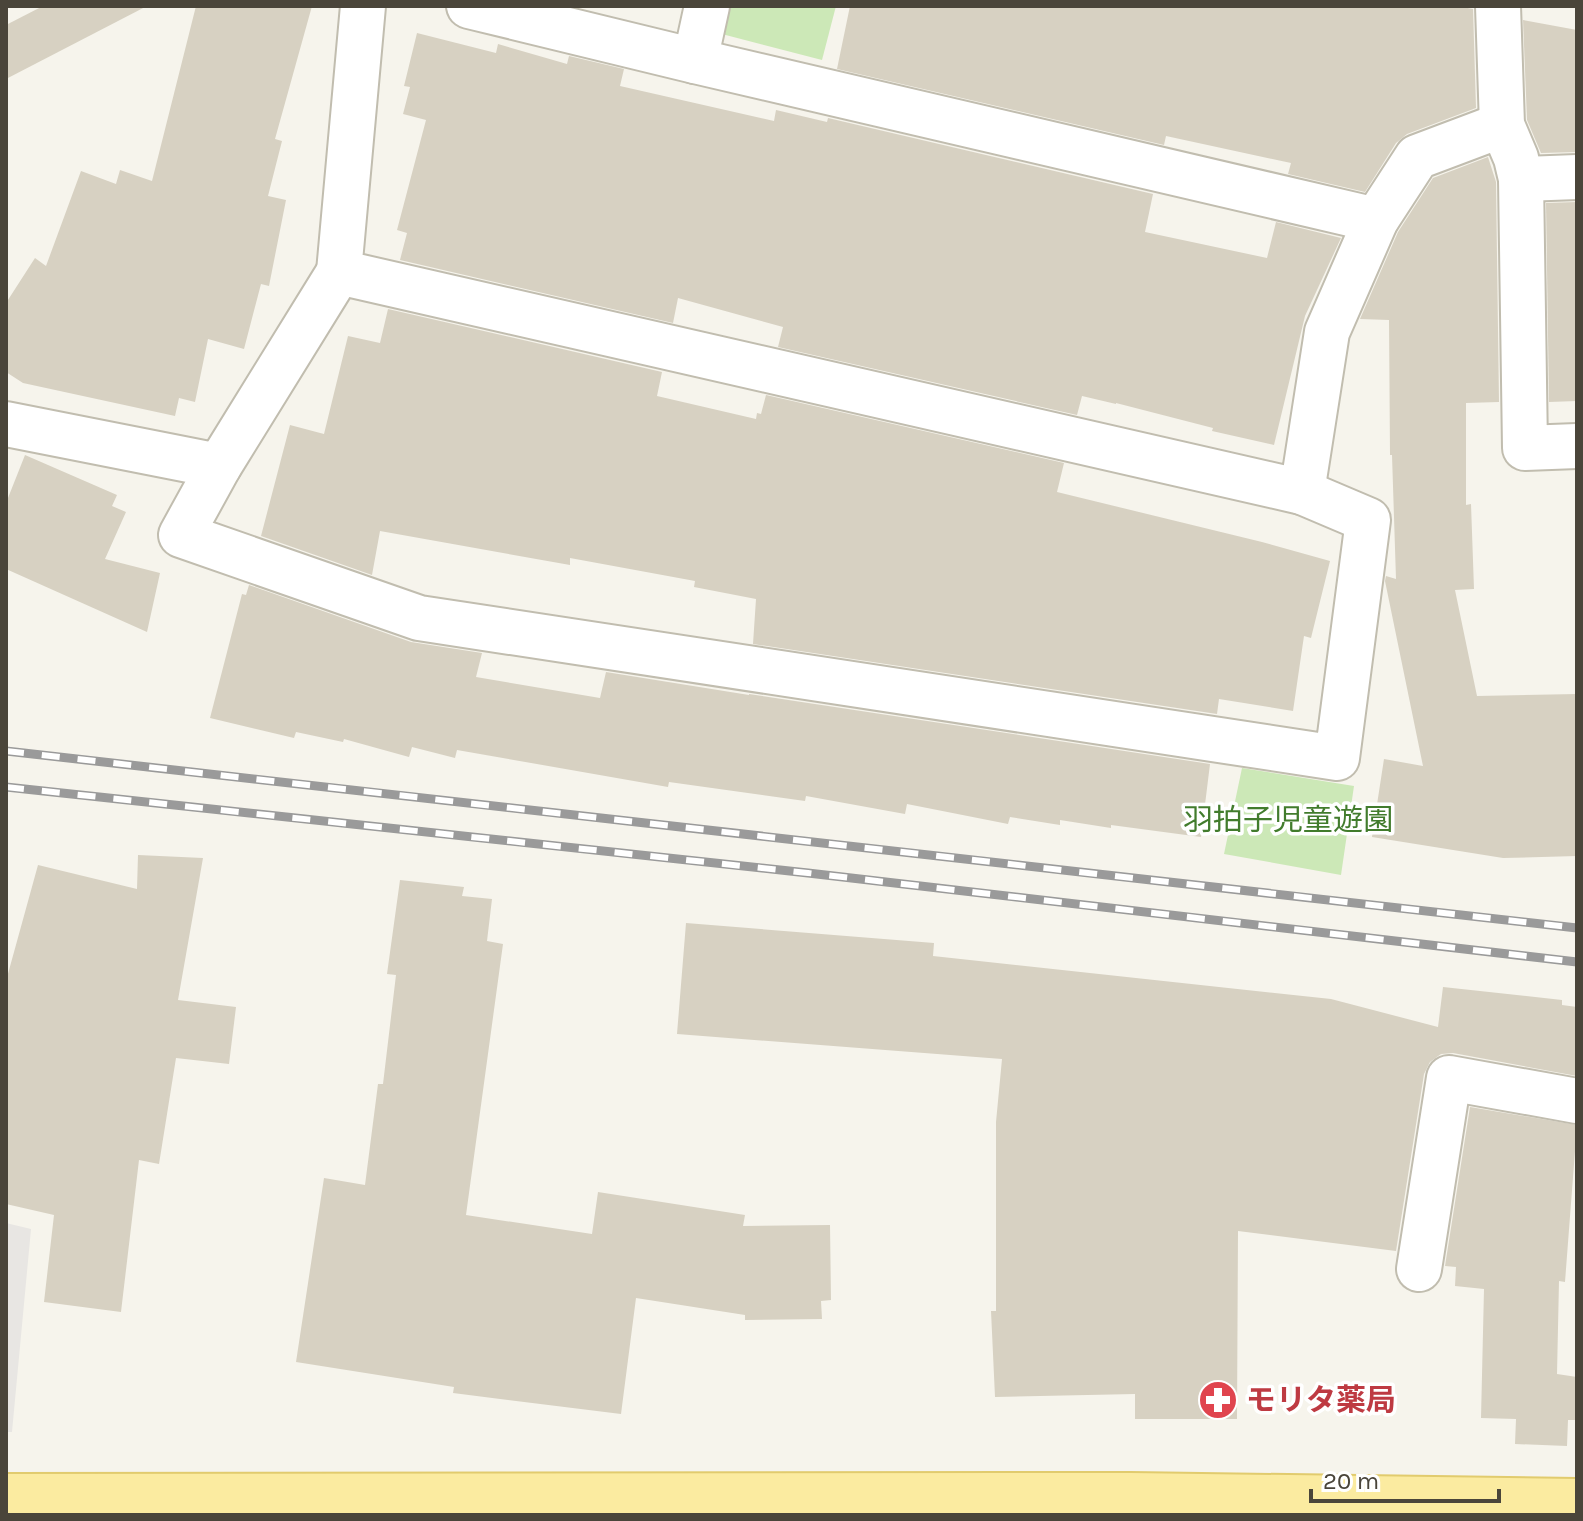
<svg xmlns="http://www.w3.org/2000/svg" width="1583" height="1521" font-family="Karla,'Noto Sans JP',sans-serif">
<rect width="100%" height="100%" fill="#f6f4ec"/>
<!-- green -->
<g fill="#cce8b7">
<path d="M725,6h111l-14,54 -104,-27z"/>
<path d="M1242,768l112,18 -13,89 -117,-21z"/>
</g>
<!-- parking -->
<path fill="#e8e6e3" d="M6,1223l25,6 -19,203h-6z"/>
<!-- building -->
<g fill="#d7d1c2">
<path d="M43,6h104l-141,73v-54z"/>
<path d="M196,6h116l-37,133 7,2 -14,55 18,4 -17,86 -8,-2 -17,65 -36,-10 -13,63 -16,-4 -4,18 -152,-33 -17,-11v-69l29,-45 11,8 35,-95 35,13 4,-14 32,11z"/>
<path d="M850,6h607l16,3 3,99 -69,26 -11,9 -31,49 -77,-18 3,-11 -125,-27 -2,9 -327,-76z"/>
<path d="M1523,20l54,10v122l-36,1 -14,-33z"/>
<path d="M417,33l79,20 2,-9 69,20 2,-8 55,13 -4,17 154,35 2,-11 51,12 1,-4 325,76 -8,38 122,26 9,-36 65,16 -36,78 -31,129 -62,-14 1,-3 -97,-25v1l-34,-8 -5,19 -299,-68 5,-20 -105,-29 -5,25 -273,-63 7,-27 -10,-3 29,-110 -23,-6 7,-27 -6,-1z"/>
<path d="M1488,157l8,25 3,220 -33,1v102l5,-1 3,85 -19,1 22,106 100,-2v162l-74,2 -131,-21 12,-78 39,7 -38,-185 1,-5 10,3 -4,-124h-2l-1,-135 -29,-1 38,-87 35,-54z"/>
<path d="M1577,202v199l-28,1 -3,-199z"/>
<path d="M388,309l274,63 -5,24 99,23 1,-6 4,1 5,-19 298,68 -7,29 205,50 68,19 -19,77 -7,-2 -11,75 -74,-12 -2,15 -464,-70 3,-45 -62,-12 1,-6 -125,-23v7l-190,-34 -8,44 -111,-39 29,-111 34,9 24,-98 32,7z"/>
<path d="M25,455l92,40 -5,11 14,6 -21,47 55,14 -13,59 -141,-63v-66z"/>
<path d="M249,585l162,57 71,11 -6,24 124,21 6,-26 143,23v-1l461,70 -9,73 -90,-12v3l-51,-8v5l-50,-8 -2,7 -101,-20 -2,10 -99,-18 -1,5 -136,-19 -1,5 -211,-37 -2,8 -43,-11 -3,10 -65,-18 -1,3 -47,-10 -2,6 -84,-20 32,-124 4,1z"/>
<path d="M138,855l65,3 -25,142 58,7 -7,57 -53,-6 -17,106 -20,-4 -18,152 -77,-10 10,-87 -48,-11v-223l32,-116 99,24z"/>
<path d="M400,880l64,7 -2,9 30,3 -5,42 16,3 -37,271 126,19 6,-42 147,23 -2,11 87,-1 1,75 -10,1 1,18 -77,1v-5l-109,-17 -15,116 -168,-21 1,-6 -158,-25 28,-184 41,7 13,-101h5l13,-109 -9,-1z"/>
<path d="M686,923l248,20 -1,13 398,43 107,28 5,-40 119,13v5l15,2v69l-124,-23 -12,1 -11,8 -6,12 -28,177 -158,-20 -1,188h-102v-25l-140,3 -4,-86h5v-189l6,-63 -325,-25z"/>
<path d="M1470,1107l107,18 -12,157 -6,-1 -2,93 20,3v43h-9l-1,26 -52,-2 1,-25 -35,-1 3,-129 -29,-3 1,-19 -11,-1z"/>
</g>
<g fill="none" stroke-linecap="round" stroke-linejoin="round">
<defs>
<g id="minor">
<path d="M363,6l-24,266 963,220 25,-160 49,-112 41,-63 85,-32"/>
<path d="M469,6l226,55 681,159"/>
<path d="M1498,6l4,119 14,33 5,21 4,269 52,-2"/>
<path d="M695,61l12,-55"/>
<path d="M1521,179l56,-2"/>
<path d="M339,272l-120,194 -38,69 238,83 918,140 31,-238 -66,-28"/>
<path d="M6,424l213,42"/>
<path d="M1419,1269l30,-191 128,23"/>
</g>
<path id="major" d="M6,1496l1125,-1 446,6"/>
</defs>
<!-- minor casing -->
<use href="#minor" stroke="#c1bdaf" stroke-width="48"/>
<!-- major casing -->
<use href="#major" stroke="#e1cb6e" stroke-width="48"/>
<!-- minor -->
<use href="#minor" stroke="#fff" stroke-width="44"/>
<!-- major -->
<use href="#major" stroke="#fbeba0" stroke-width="44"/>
<defs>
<g id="rail">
<path d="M6,751l1571,177"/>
<path d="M6,787l802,86 769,89"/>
</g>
</defs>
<!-- rail casing -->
<use href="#rail" stroke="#9a9a9a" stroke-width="9"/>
<!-- rail -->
<use href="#rail" stroke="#fff" stroke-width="6" stroke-dasharray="18" stroke-linecap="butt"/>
</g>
<!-- icons -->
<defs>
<symbol id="pharmacy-disc" viewBox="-11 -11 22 22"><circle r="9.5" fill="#e0444e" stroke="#fff"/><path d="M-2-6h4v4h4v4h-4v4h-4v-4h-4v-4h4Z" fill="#fff"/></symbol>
</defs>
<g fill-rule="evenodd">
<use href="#pharmacy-disc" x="1196" y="1378" width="44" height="44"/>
</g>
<g text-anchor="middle" stroke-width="7" stroke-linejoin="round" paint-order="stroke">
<!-- park labels -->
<g font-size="30" fill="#427c2d" stroke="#fff">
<text x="1288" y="830">羽拍子児童遊園</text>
</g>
<!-- health labels -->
<g font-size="30" font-weight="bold" fill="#be3a42" stroke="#fff" text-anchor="start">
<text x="1246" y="1410">モリタ薬局</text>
</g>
</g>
<!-- border -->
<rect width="1583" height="1521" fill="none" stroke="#4a453a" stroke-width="16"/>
<!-- scale -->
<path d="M1311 1489v12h188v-12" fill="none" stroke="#4a453a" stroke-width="4"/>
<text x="1323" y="1489" font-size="24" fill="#4a453a" stroke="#ffffff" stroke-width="6" paint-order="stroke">20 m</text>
</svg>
